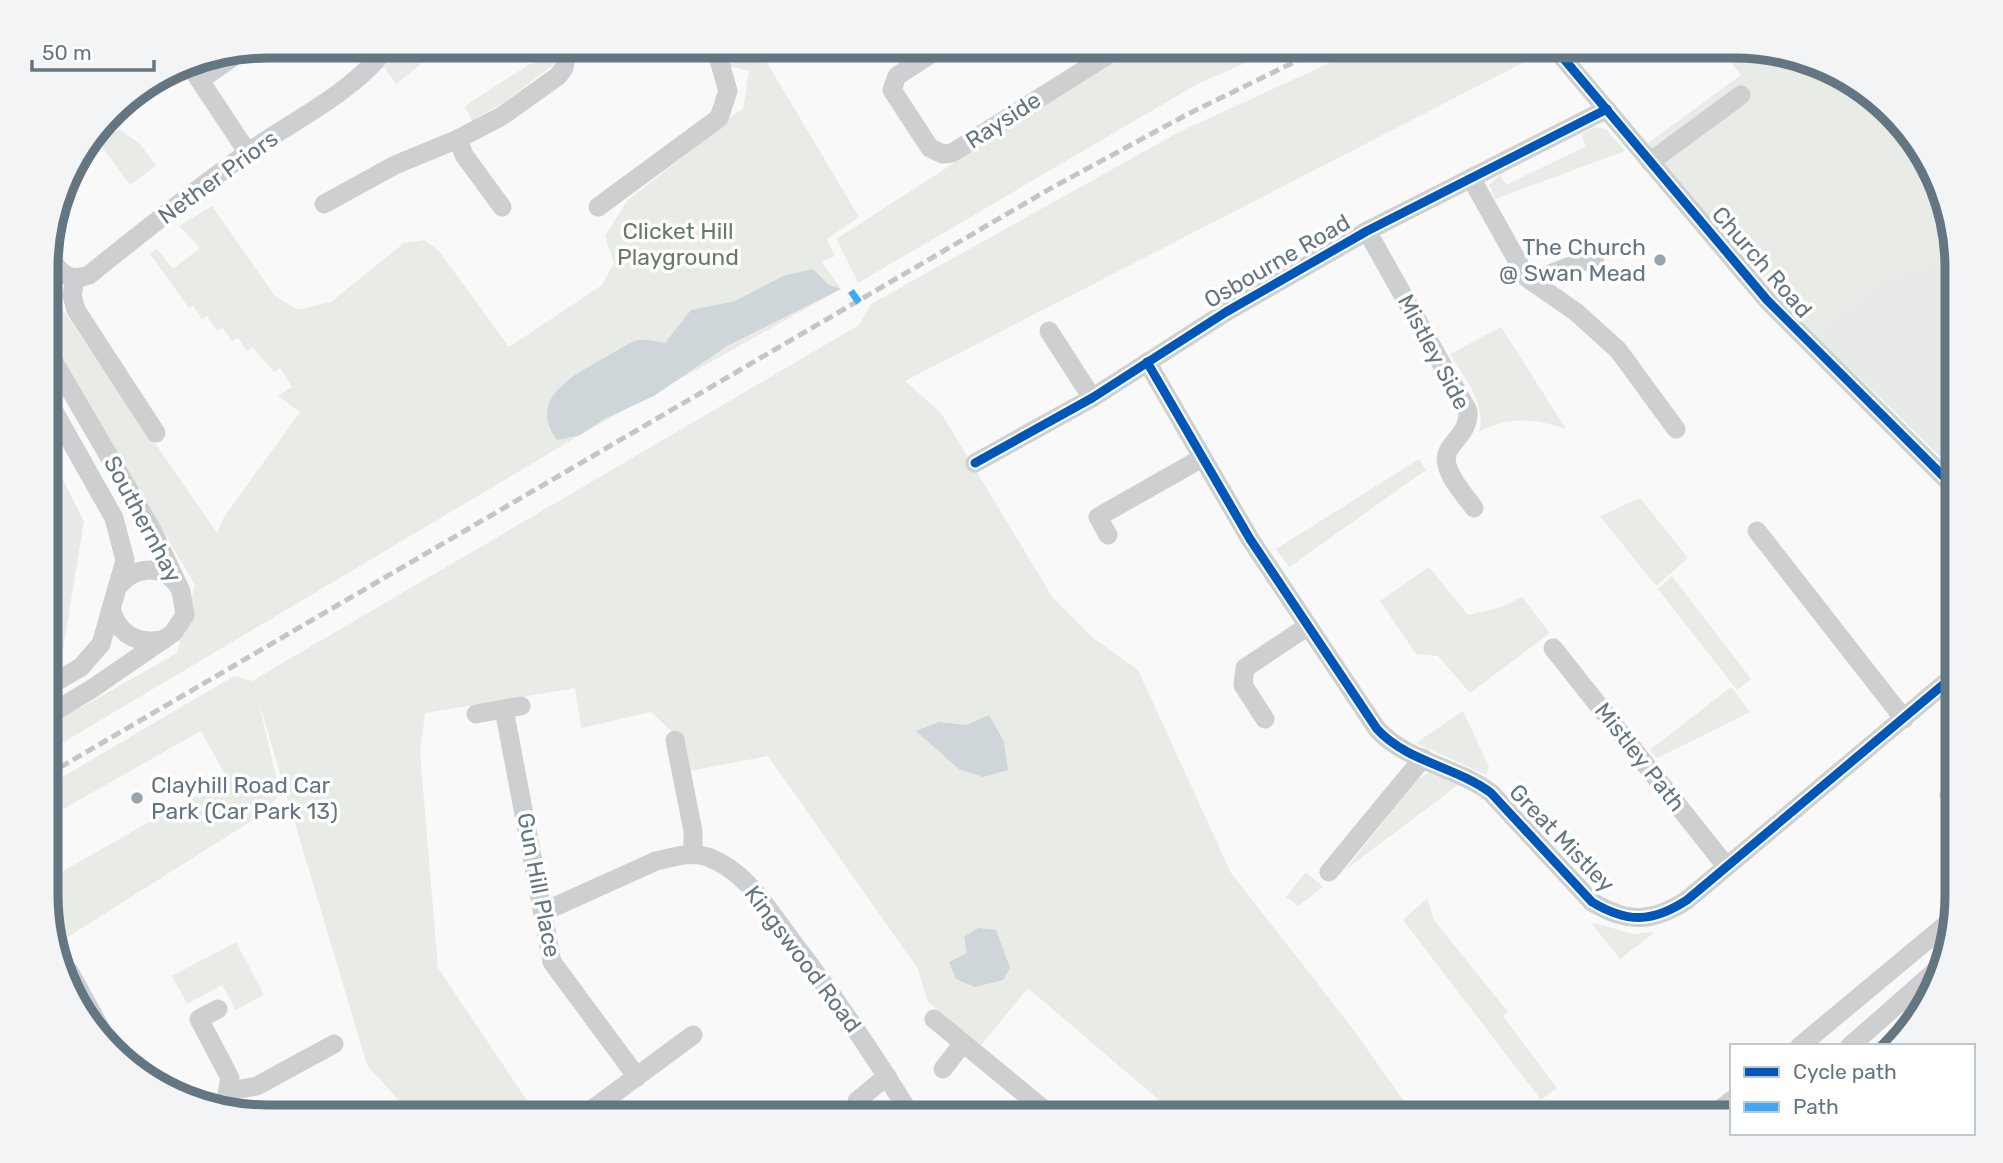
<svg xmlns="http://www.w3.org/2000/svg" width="2003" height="1163" font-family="Rubik,sans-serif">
<rect width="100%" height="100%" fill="#f9f9f9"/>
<!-- built -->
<g fill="#e8e9e9">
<path d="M1957,257v216l-140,-137 66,-57z"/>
<path d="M47,447l37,74 -22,135 -15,9z"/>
</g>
<!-- green -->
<g fill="#e8ebe6">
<path d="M403,46h41l-48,38 -12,-17z"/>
<path d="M721,46h36l102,171 -32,22 8,17 -13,6 19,27 -261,146 -533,317v-25l130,-74 18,-68 -148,-252v-46l170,246 7,-16 76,-105 -22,-16 14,-9 -12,-19 -6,4 -22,-25 -5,4 -9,-13 -6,3 -9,-13 -6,3 -10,-15 -5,3 -9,-13 -4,2 -39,-54 7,-5 16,20 27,-21 -21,-22 33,-20 63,90 23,14 33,-8 73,-59 21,-3 14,11 70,96 93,-62 12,-22 -9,-27 22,-35 62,-49 26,-25 28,-18 6,-38 -22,-5z"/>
<path d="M1151,46h134l-86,37 -341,200 -22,-44 272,-175z"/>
<path d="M1367,46h174l5,5 -641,330 36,32 112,185 40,40 45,32 93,203 122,156 62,88h-236l-151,-129 -47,57 -53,-43 -10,-33 -150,-213 -79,15 -7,-30 -31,-29 -70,16 -6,-40 -150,25 -5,39 18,216 100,149h-124l-47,-52 -109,-366 22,95 -16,19 -209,132 -8,-21v-44l180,-102 -26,-47 -154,87v-32l187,-110 18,5 607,-356 12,-21 310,-173z"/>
<path d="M1718,46h18l111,29 81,81 29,101 -74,22 -66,57 -173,-190 97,-71z"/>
<path d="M558,56l-5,9 -49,37 -32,19 -7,-15 63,-41z"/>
<path d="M1595,127l11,2 19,22 -130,48 -6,-14 11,-10 6,10 80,-39 -5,-12z"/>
<path d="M119,129l21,15 16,22 -26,19 -30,-41z"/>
<path d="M1501,327l65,102c-31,-11 -57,-13 -87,3 8,-28 -16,-56 -29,-78z"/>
<path d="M1419,459l7,11 -137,97 -13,-18z"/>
<path d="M1640,498l48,60 -32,28 -56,-70z"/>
<path d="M1429,567l39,48 31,-7 23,-11 28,36 -80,60 -32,-37 -22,-2 -36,-53z"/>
<path d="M1672,576l79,103 -14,11 -79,-101z"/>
<path d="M1731,687l19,25 -93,46 -7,-8z"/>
<path d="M1463,711l26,56 -3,8 -70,-32z"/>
<path d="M1429,773l29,12 -113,85 74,-92z"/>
<path d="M1306,872l17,15 -25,19 -12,-9z"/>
<path d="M1427,898l7,22 74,92 -5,4 54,72 -16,12 -138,-180z"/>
<path d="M1595,923l38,11 22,-2 -35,27 -28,-35z"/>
<path d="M236,942l28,53 -28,15 -14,-25 -35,19 -15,-28z"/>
</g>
<!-- water -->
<g fill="#ced6d9">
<path d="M813,269l16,16 12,4 -114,57 -73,50 -48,22 -26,17 -23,5c-30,-41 15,-64 47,-82 10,-5 23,-15 34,-18 8,-1 19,2 27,3l26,-33 44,-9 48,-25z"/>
<path d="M989,715l15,27 4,28 -25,7 -24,-8 -43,-38 23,-9 27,3z"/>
<path d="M978,928l18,2 14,38 -7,12 -28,7 -19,-8 -7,-17 18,-9 -3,-16z"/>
</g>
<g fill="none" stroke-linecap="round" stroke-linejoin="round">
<!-- minor -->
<g stroke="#cecfd0" stroke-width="19">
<path d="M943,46l-46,30 -5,14 38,58 13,6 9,-1 170,-107"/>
<path d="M1553,46l214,254 190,190"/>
<path d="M187,61l61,92"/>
<path d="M200,80l42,-29"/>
<path d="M1650,162l91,-67"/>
<path d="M1471,178l56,100 49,34 42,38 58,79"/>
<path d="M324,204l71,-39 63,-26"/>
<path d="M502,207l-38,-52 -6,-16 44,-23 56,-40 6,-8 4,-22"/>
<path d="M598,207l121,-89 9,-27 -13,-45"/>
<path d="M1367,231l101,180c2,26 -27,33 -21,54 4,16 18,30 27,43"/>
<path d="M47,254c13,18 20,29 42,21 52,-42 104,-83 158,-122 47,-33 106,-60 141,-107"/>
<path d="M75,280l-3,15 4,15 80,123"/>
<path d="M1531,281l64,-24"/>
<path d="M1049,331l43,67"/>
<path d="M47,350l105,180 29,61 4,24 -12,18 -83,57 -43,26"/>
<path d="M1147,362l103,177 127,190c30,33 80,38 114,64l101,109c35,21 60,21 95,-2l270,-227"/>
<path d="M47,399l67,119 11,42 -24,84 -20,23 -34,20"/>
<path d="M975,463l117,-65 134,-86 141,-81 240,-122"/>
<path d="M1757,531l147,188"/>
<path d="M1108,535l-10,-18 104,-59"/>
<path d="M117,588c15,-21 44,-25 60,-4"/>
<path d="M111,609c8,26 25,35 52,31"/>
<path d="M1553,648l173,218"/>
<path d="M504,709l48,253 85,115"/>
<path d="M476,714l45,-8"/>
<path d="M1265,719l-22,-34 2,-17 63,-42"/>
<path d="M675,740l18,91v23"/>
<path d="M1949,795l8,-6"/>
<path d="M1329,872l94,-114"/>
<path d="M543,912l113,-51c18,-4 34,-10 52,-4 38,14 60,52 83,83 44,57 83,115 121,177"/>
<path d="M69,971l39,71"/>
<path d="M218,1009l-19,10 31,59 -5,28"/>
<path d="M934,1019l119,98"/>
<path d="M1800,1046l155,-129"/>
<path d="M1850,1046l90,-79"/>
<path d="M943,1069l20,-26"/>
<path d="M230,1091l27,-5 77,-42"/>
<path d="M857,1101l30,-25"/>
<path d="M582,1117l111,-82"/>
<path d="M1710,1117l22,-17"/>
</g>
<!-- rail -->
<path stroke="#c3c5c6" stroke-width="5" stroke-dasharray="10 5" stroke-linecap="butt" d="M47,775l1006,-588 135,-73 139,-68"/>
<!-- quiet -->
<path stroke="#3fa9f5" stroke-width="7" stroke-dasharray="14 7" stroke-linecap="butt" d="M851,291l9,13"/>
<defs>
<g id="cycleway">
<path d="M1553,46l214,254 190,190"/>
<path d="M1147,362l103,177 127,190c30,33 80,38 114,64l101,109c35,21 60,21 95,-2l270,-227"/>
<path d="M975,463l117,-65 134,-86 141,-81 240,-122"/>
</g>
</defs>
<!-- cycleway casing -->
<use href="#cycleway" stroke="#fff" stroke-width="13"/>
<!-- cycleway -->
<use href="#cycleway" stroke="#0057b8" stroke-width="9"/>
</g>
<!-- markers -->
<g fill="#99a4ac" stroke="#fff" stroke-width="2.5">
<circle cx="1660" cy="260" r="7"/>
<circle cx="137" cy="798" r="7"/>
</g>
<g text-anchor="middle" stroke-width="7" stroke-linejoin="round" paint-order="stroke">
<!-- street labels -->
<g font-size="23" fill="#657683" stroke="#fff">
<text transform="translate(1003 120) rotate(-33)" y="8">Rayside</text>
<text transform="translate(218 177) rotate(-36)" y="8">Nether Priors</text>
<text transform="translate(1277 261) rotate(-30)" y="8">Osbourne Road</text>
<text transform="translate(1762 262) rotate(49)" y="8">Church Road</text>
<text transform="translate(1434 352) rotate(62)" y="8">Mistley Side</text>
<text transform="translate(143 519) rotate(62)" y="8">Southernhay</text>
<text transform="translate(1640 757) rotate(52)" y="8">Mistley Path</text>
<text transform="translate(1562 838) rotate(46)" y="8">Great Mistley</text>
<text transform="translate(539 885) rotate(79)" y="8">Gun Hill Place</text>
<text transform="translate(803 959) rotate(53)" y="8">Kingswood Road</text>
</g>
<!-- park labels -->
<g font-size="23" fill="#687a64" stroke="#fff">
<text x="678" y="239">Clicket Hill<tspan x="678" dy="26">Playground</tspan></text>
</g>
<!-- poi labels -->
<g font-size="23" fill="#657683" stroke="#fff" text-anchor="end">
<text x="1646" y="255">The Church<tspan x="1646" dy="26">@ Swan Mead</tspan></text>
<text x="151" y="793" text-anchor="start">Clayhill Road Car<tspan x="151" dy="26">Park (Car Park 13)</tspan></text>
</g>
</g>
<!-- crop -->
<path d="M0 0H2003V1163H0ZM268 58H1735A210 210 0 0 1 1945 268V895A210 210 0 0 1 1735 1105H268A210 210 0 0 1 58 895V268A210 210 0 0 1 268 58Z" fill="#f3f4f5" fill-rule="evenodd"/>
<path fill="none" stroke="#657683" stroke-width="9" d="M268 58H1735A210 210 0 0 1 1945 268V895A210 210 0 0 1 1735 1105H268A210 210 0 0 1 58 895V268A210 210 0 0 1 268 58Z"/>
<!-- legend -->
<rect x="1730" y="1044" width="245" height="91" fill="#ffffff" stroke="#c1c8cd" stroke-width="2"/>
<rect x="1744" y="1067" width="35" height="10" fill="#0057b8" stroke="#c1c8cd" stroke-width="2"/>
<text x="1793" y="1079" font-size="21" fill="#657683">Cycle path</text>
<rect x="1744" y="1102" width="35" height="10" fill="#3fa9f5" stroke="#c1c8cd" stroke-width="2"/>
<text x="1793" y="1114" font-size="21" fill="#657683">Path</text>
<!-- scale -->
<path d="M32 60v10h122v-10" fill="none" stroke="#657683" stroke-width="3.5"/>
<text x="42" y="60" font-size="21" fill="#657683" stroke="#ffffff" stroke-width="5" paint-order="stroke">50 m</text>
</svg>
